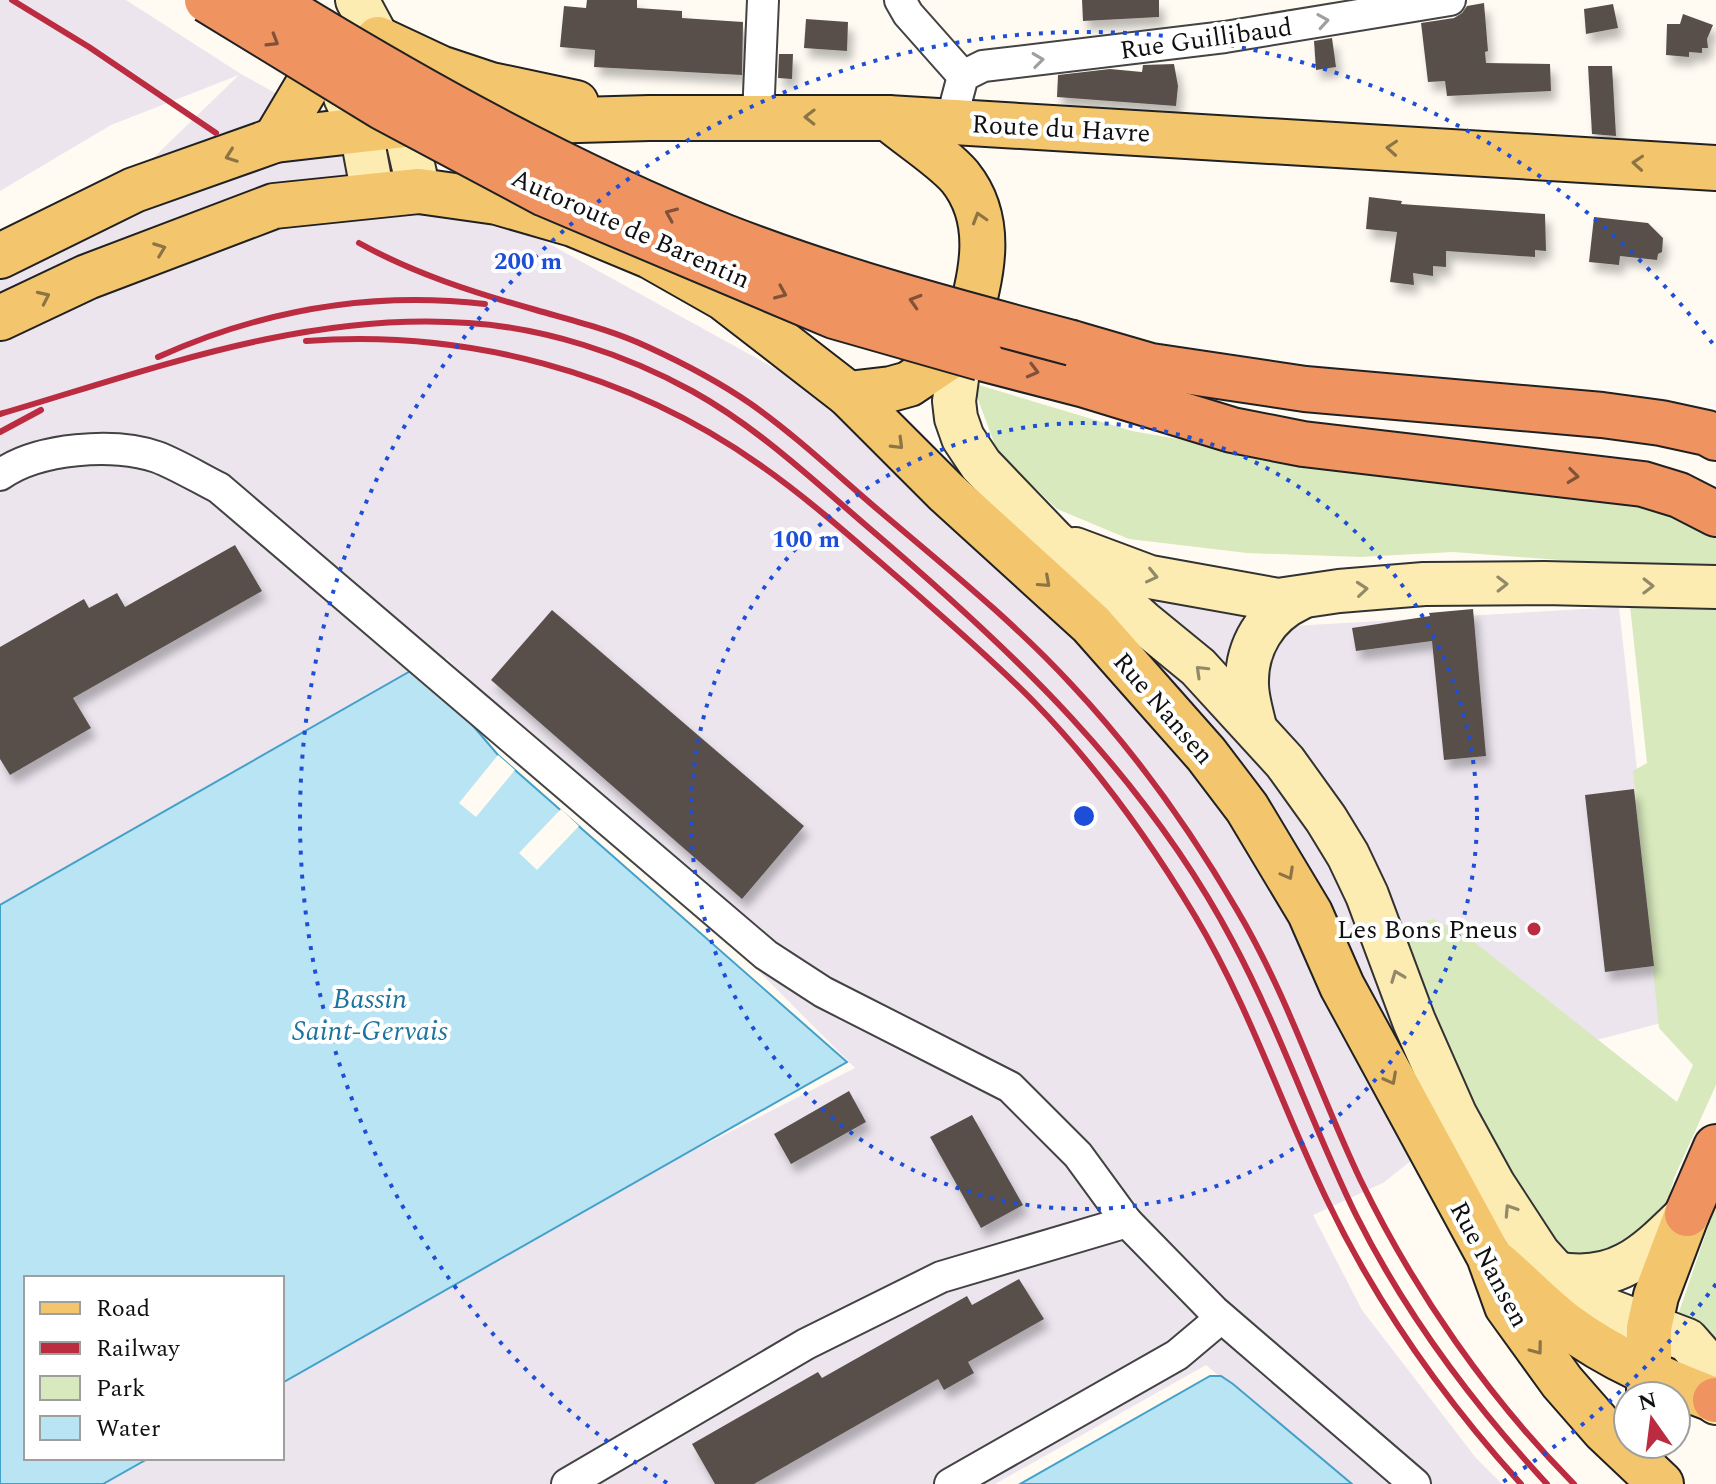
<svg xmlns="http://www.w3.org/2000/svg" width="1716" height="1484" font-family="Spectral,serif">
<defs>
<filter id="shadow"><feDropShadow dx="5" dy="9" stdDeviation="4" flood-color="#0004"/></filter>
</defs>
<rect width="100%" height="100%" fill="#fffbf3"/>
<!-- industrial -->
<path fill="#ece5ee" d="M0,0h126l115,74 606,334 315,179 130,39 327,-19 46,415 -118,31 -164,130 -70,32 49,95 114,148 26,26h-158l-138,-119 -211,119h-897l46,-26h138v-77l391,-220 182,-93 -408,-410 -447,247v-640l117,-72 122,-118 -128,50 -111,66z"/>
<!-- green -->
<g fill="#d8e9bd">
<path d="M972,383l160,48 162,28 351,42 71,30v34l-130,-3 -133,-10 -93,5 -113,-4 -118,-14 -72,-30 -60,-58z"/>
<path d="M1716,601v484l-42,93 -13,47 -31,27 -55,6 -35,-19 -64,-106 -73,-178 5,-30 25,-6 31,15 213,168 16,-37 -34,-37 -26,-257 14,-8 -17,-157z"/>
<path d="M1716,1204v137l-38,-26z"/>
</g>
<!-- water -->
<g fill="#b9e4f4" stroke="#43a1c9" stroke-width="2">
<path d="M421,665l77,90 349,307 -565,321v-105h-256v180h123l-46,26h-103v-579z"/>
<path d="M1210,1376h11l12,8 119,100h-332z"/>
</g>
<!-- pier -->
<g fill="#fffbf3">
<path d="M498,755l17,15 -39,47 -17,-14z"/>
<path d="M561,809l18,17 -42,44 -18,-17z"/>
</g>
<!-- building -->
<g fill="#58504c" filter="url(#shadow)">
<path d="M587,0h50v8l45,3v7l61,4 -1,53 -148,-8 1,-17 -35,-3 4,-41 22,2z"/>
<path d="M1082,0h77v17l-76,4z"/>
<path d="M1484,3l4,48 -3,1 1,11 64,1 1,27 -104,5 -2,-15 -17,1 -7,-59 33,-5 8,-5 5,-7z"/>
<path d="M1613,4l5,24 -32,6 -2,-25z"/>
<path d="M1683,14l30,11 -6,14 1,9h-6v5l-13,-1v5l-23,-2 1,-31h13z"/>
<path d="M806,19l42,3 -1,29 -43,-3z"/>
<path d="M1332,38l4,29 -20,3 -2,-29z"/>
<path d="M779,54h14l-1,25 -14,-1z"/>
<path d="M1174,64l4,22 -2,20 -119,-9 1,-22 52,-6 32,3 1,-7z"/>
<path d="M1588,66h24l4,70 -24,-2z"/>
<path d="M1369,197l33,4 -1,3 144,10 1,37 -11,-1v7l-89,-6v16l-13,-1v10l-20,-3 1,12 -24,-3 7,-50 -31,-3z"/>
<path d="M1594,217l54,6 15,15 -1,14 -4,2 -1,6 -37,-4 -1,9 -30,-3z"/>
<path d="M235,545l27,46 -189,107 18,30 -81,47 -10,-16v-112l84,-48 5,9 28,-15 8,14z"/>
<path d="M1473,609l13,147 -42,4 -12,-119 -76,10 -4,-23 78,-12 -1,-3z"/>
<path d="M552,610l252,216 -62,73 -251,-219z"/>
<path d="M1634,789l20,177 -49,6 -20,-177z"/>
<path d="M849,1091l17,31 -75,42 -17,-30z"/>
<path d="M972,1115l51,90 -42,23 -51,-91z"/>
<path d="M1019,1279l25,40 -76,43 6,11 -30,17 -6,-11 -184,105h-39l-23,-40 126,-72 4,6 145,-82 5,9z"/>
</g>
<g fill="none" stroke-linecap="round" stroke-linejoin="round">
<defs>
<g id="street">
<path d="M900,0l8,14 55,62"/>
<path d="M758,117l5,-117"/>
<path d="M951,121l12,-45 20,-10 242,-29 225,-37"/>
<path d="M0,475c37,-27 115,-33 157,-18 21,8 42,21 62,31l547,467 57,37 187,95 68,68 49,67 87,89 201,173"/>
<path d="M567,1484l239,-140 135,-67 186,-55"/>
<path d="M950,1484l227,-129 44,-37"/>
</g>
<g id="secondary">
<path d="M357,0l21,39 16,43 25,109"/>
<path d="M345,97l16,34 12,64"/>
<path d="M961,349l-7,52 2,17 7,20 18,27 72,75 90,82 55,45 87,95 41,57 22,36 19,40 47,126 41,93 39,71 45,69 30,33 31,20 87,33 15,17 5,10 9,36"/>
<path d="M1075,549l75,28 128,23 61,-9 85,-7 120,-1 172,4"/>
<path d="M1255,727c-3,-13 -8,-29 -8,-43 -1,-37 19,-70 52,-85"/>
<path d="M1555,1273c62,12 91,-19 132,-59"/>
</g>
<g id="primary">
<path d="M378,39l62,29 51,17 85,18"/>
<path d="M275,140l50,-84"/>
<path d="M0,256l134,-66 141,-50 130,-15 244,-7h239l828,50"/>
<path d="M0,318l87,-41 187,-71 145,-15 78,11 76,22 77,32 74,42 124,96 98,98 145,132 115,130 41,54 63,105 32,73 147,270 18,50 55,76 42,48 57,54"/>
<path d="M848,394l43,-5 18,-5 52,-35c15,-57 40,-121 -1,-172 -16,-19 -52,-42 -72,-59"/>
<path d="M1496,1263c23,19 47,45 70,62 44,33 98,56 149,75"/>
<path d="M1649,1396v-68l7,-32 31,-82"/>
</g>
<g id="highway">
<path d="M1072,343l79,23 154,23 297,26 59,8 46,10 9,5"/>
<path d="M981,358l104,27 147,45 71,14 340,40 36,11 37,19"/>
<path d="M1687,1214l29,-67"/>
<path d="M1715,1400h1"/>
</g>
</defs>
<!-- street casing -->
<use href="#street" stroke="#434343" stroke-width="34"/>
<!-- secondary casing -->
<use href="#secondary" stroke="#323232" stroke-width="46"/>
<!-- primary casing -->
<use href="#primary" stroke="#212121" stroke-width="48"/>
<!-- highway casing -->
<use href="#highway" stroke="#212121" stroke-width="48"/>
<!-- street -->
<use href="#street" stroke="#fff" stroke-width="30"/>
<!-- secondary -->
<use href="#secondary" stroke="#fcecb1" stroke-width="42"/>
<!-- primary -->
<use href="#primary" stroke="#f3c66e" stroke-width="44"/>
<!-- highway -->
<use href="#highway" stroke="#ef9361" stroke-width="44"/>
<!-- rail -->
<g stroke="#bc2c41" stroke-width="6">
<path d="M12,0l77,47 127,86"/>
<path d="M359,243c56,31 116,50 177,67 38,11 76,20 112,37 35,16 71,35 103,57 44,31 84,69 125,104 67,57 136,112 195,176 64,68 119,145 166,226 51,86 81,181 124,271 54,111 127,216 213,303"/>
<path d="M306,341c159,-12 323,31 454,124 53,37 102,82 151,124 42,37 85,74 124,114 62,64 115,138 160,213 54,90 86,188 131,282 50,105 117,200 195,286"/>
<path d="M158,357c104,-47 214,-66 327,-53"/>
<path d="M0,414c153,-45 306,-103 469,-91 76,5 156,31 223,68 65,36 120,88 177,137 142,121 276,247 364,414 47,88 79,183 123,273 49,98 117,189 191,269"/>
<path d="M0,432l41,-22"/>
</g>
<defs>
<g id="highway-bridge">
<path d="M207,0l175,107 163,87 289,122 147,42"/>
<path d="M270,0c146,90 295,173 455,237 113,44 230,75 347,106"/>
</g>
</defs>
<!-- highway-bridge casing -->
<use href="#highway-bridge" stroke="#212121" stroke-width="48" stroke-linecap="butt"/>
<!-- highway-bridge -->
<use href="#highway-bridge" stroke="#ef9361" stroke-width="44"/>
</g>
<!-- one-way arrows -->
<defs><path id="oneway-chevron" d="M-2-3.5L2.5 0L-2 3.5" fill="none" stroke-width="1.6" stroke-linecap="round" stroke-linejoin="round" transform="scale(2)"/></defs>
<g stroke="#9f9f9f">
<use href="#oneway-chevron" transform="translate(1323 21) rotate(-9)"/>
<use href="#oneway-chevron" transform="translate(1038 60) rotate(-7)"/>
</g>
<g stroke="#805238">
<use href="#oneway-chevron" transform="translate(273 41) rotate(31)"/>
<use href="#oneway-chevron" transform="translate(671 214) rotate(-157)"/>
<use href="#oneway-chevron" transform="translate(781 293) rotate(23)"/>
<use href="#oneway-chevron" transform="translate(915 301) rotate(-163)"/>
<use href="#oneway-chevron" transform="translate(1033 371) rotate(15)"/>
<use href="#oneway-chevron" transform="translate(1573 476) rotate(7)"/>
</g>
<g stroke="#8d7444">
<use href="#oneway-chevron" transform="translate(810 117) rotate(-179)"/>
<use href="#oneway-chevron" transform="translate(1392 148) rotate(-176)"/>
<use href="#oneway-chevron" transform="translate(231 156) rotate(160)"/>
<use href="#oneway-chevron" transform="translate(1638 163) rotate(-176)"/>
<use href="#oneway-chevron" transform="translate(979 218) rotate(-107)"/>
<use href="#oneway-chevron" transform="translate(160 249) rotate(-21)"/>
<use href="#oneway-chevron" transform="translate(44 297) rotate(-25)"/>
<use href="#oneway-chevron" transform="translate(898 444) rotate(45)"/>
<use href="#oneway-chevron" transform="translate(1045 582) rotate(42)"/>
<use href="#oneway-chevron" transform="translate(1288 874) rotate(61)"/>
<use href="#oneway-chevron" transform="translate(1391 1079) rotate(62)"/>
<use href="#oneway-chevron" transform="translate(1537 1349) rotate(53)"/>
</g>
<g stroke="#928969">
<use href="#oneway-chevron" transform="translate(1152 576) rotate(13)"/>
<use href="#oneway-chevron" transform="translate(1502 584) rotate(-1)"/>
<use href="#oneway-chevron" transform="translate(1648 586) rotate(1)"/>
<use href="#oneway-chevron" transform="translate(1362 589) rotate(-5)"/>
<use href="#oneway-chevron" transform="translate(1201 671) rotate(-136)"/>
<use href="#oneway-chevron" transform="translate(1397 976) rotate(-111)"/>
<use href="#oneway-chevron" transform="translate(1510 1210) rotate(-123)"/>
</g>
<!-- distance rings -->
<g fill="none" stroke="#1d4ed8" stroke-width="4" stroke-dasharray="4 8">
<circle cx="1084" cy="816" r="393"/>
<path d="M1716 1284A786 786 0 0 1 1501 1483M667 1483A786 786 0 1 1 1716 348"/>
</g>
<!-- markers -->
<circle fill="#bc2c41" stroke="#fff" stroke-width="3" cx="1534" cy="929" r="8"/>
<g text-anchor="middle" stroke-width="8" stroke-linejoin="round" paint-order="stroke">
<!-- street labels -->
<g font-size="26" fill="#101010" stroke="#fff">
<text transform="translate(1206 38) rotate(-8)" y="9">Rue Guillibaud</text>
<text transform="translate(1061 128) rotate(3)" y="9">Route du Havre</text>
<text transform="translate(631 228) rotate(24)" y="9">Autoroute de Barentin</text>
<text transform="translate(1164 708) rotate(49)" y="9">Rue Nansen</text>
<text transform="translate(1490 1264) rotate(62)" y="9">Rue Nansen</text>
</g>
<!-- poi labels -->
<g font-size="26" fill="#101010" stroke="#fff" text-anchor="end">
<text x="1518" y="938">Les Bons Pneus</text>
</g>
<!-- water labels -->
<g font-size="28" font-style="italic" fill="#1c739e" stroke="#fff">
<text x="370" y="1008">Bassin<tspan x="370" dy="32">Saint-Gervais</tspan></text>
</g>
</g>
<circle cx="1084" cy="816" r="12" fill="#1d4ed8" stroke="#fff" stroke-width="4"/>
<g font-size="24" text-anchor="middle" font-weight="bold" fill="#1d4ed8" stroke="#fff" stroke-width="8" stroke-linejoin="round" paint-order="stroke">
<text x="528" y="269">200 m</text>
<text x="806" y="547">100 m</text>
</g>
<!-- legend -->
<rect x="24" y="1276" width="260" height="184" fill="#ffffff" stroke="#9f9f9f" stroke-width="2"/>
<rect x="40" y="1302" width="40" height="12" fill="#f3c66e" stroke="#9f9f9f" stroke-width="2"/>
<text x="96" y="1316" font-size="24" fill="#101010">Road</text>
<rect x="40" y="1342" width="40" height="12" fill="#bc2c41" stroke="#9f9f9f" stroke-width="2"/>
<text x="96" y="1356" font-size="24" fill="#101010">Railway</text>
<rect x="40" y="1376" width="40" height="24" fill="#d8e9bd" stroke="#9f9f9f" stroke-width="2"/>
<text x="96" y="1396" font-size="24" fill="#101010">Park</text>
<rect x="40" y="1416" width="40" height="24" fill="#b9e4f4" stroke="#9f9f9f" stroke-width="2"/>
<text x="96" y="1436" font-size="24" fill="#101010">Water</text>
<!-- north arrow -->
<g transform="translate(1652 1420) rotate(346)"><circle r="38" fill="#ffffff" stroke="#9f9f9f" stroke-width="2"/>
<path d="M0-6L14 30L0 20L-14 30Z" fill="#bc2c41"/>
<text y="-12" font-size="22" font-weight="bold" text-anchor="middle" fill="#101010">N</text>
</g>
</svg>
